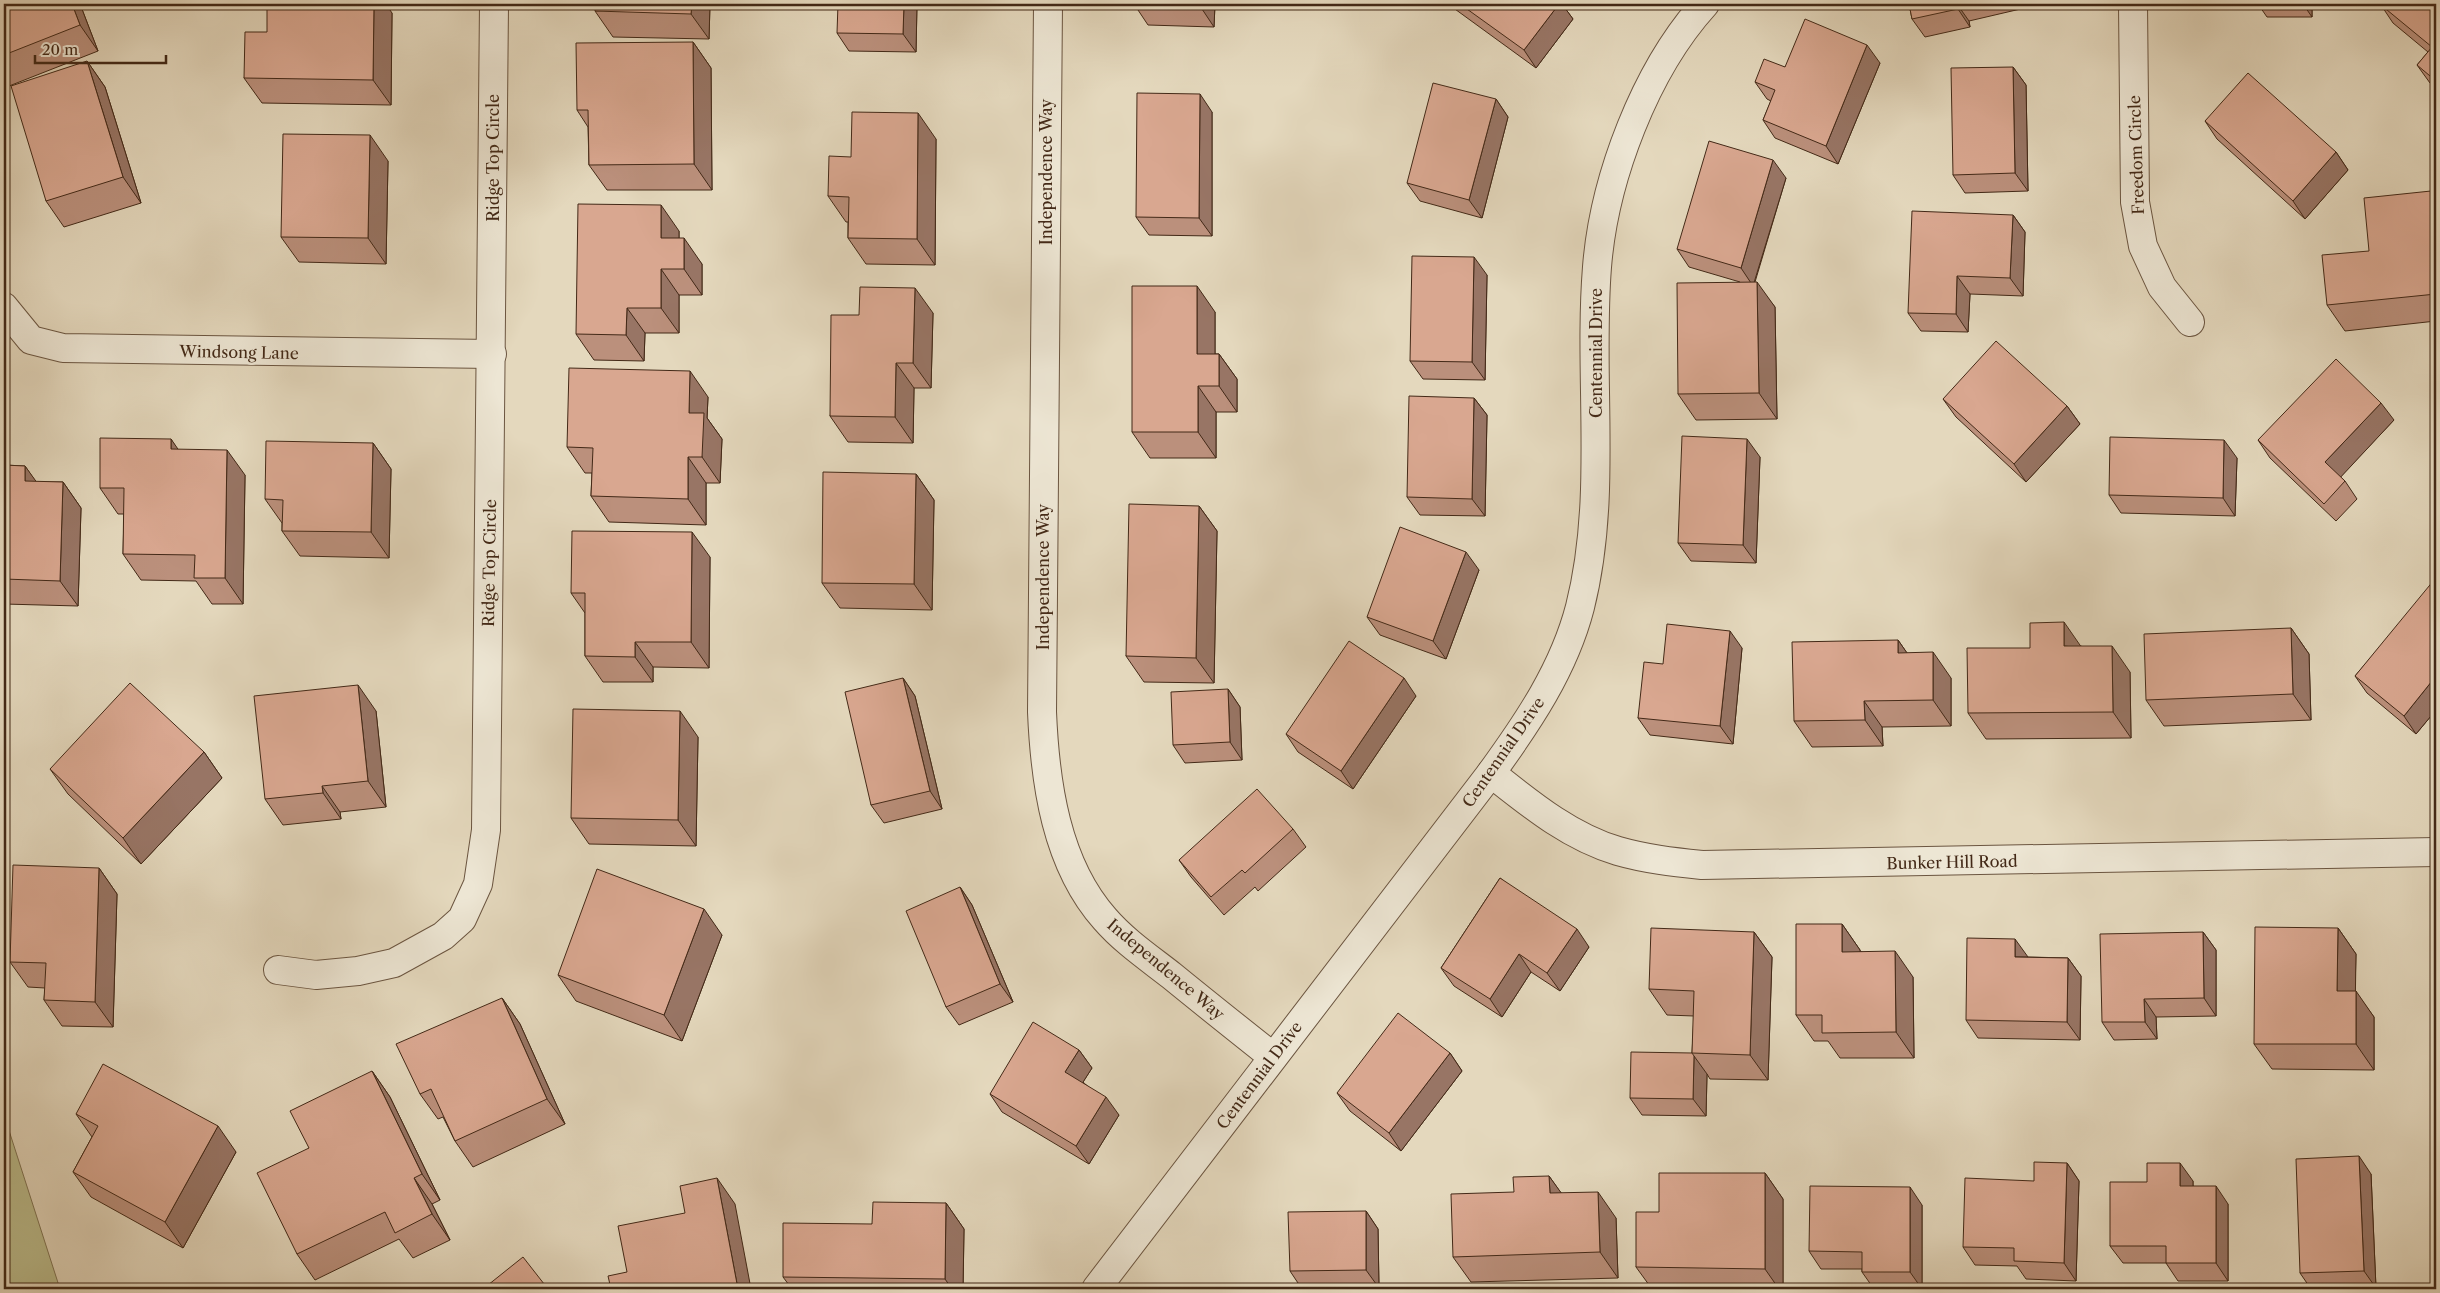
<svg xmlns="http://www.w3.org/2000/svg" width="2440" height="1293" font-family="'Libre Caslon Text',serif">
<rect width="100%" height="100%" fill="#e4d8bd"/>
<filter id="stains"><feTurbulence type="fractalNoise" baseFrequency=".004" numOctaves="4"/><feColorMatrix values="0 0 0 0 .2 0 0 0 0 .09 0 0 0 0 .02 0 0 0 .5 -.17"/></filter>
<radialGradient id="worn" r=".72"><stop offset=".6" stop-color="#630" stop-opacity="0"/><stop offset="1" stop-color="#630" stop-opacity=".3"/></radialGradient>
<!-- green -->
<path fill="#bbbc8c" stroke="#7f7252" d="M4,1115l56,174h-56z"/>
<g fill="none" stroke-linecap="round" stroke-linejoin="round">
<defs>
<g id="minor">
<path d="M1048,4l-6,708c3,71 14,152 63,207 19,22 44,39 67,57 33,27 67,54 101,81"/>
<path d="M2133,4l2,198 8,44 19,41 28,35"/>
<path d="M4,307l27,33 32,8 429,6"/>
<path d="M1491,773c39,31 79,64 127,78 28,8 55,11 84,14l734,-13"/>
<path d="M278,970l38,5 42,-4 36,-8 49,-27 19,-17 16,-35 8,-54 8,-826"/>
<path d="M1096,1289l395,-516c37,-51 73,-104 89,-166 28,-111 8,-227 17,-340 7,-88 48,-197 108,-263"/>
</g>
</defs>
<!-- minor casing -->
<use href="#minor" stroke="#6b5540" stroke-width="30"/>
<!-- minor -->
<use href="#minor" stroke="#ede6d4" stroke-width="28"/>
</g>
<!-- wall -->
<g fill="#bb907c" stroke="#432917">
<path d="M4,4h76l18,47 -94,37z"/>
<path d="M710,4l-1,35 -96,-2 -18,-26z"/>
<path d="M917,4l-1,48 -67,-1 -12,-18z"/>
<path d="M1136,4h79l-1,23 -66,-2 -12,-18z"/>
<path d="M1448,4h114l11,15 -37,49z"/>
<path d="M1909,4h120v3l-60,14 1,6 -45,10 -13,-18z"/>
<path d="M2258,4h54v13h-45z"/>
<path d="M2436,4v84l-6,-5 -13,-18 11,-13 -35,-29 -12,-18z"/>
<path d="M392,13l-1,92 -129,-2 -18,-25 23,-46z"/>
<path d="M693,42l18,26 1,122h-105l-18,-25 -1,-38 -11,-17z"/>
<path d="M87,61l18,26 36,116 -77,24 -18,-26z"/>
<path d="M1880,63l-42,101 -63,-26 -12,-18 8,-19 -4,-2 -12,-17 30,-15z"/>
<path d="M2013,67l13,18 2,106 -63,2 -12,-18z"/>
<path d="M1496,99l12,18 -26,101 -62,-17 -13,-18z"/>
<path d="M1212,112v124l-63,-1 -13,-18z"/>
<path d="M2205,121l131,31 12,18 -43,49 -88,-80z"/>
<path d="M936,139l-1,126 -69,-1 -18,-26v-16h-2l-18,-26 23,-39z"/>
<path d="M388,161l-2,103 -87,-2 -18,-25z"/>
<path d="M1786,178l-31,104 20,25 2,112 -81,1 -18,-26 62,-112 -51,-15 -12,-18z"/>
<path d="M2436,199v122l-91,10 -18,-26z"/>
<path d="M2013,215l12,17 -2,64 -53,-2 -2,38 -47,-1 -13,-18z"/>
<path d="M679,231v7l23,26v31h-23v38h-34l-1,28 -50,-1 -18,-26z"/>
<path d="M1487,275l-2,105 -62,-1 -13,-18z"/>
<path d="M1215,312v42h4l18,25v33h-21v46h-66l-18,-26z"/>
<path d="M933,313l-2,75h-17l-1,55 -65,-1 -18,-26 29,-101z"/>
<path d="M708,397l-1,21 15,21 -2,44h-14v42l-97,-3 -18,-26 1,-23h-7l-18,-26z"/>
<path d="M1474,398l13,17 -2,101 -65,-1 -13,-18z"/>
<path d="M1943,399l124,7 13,18 -54,58 -70,-65z"/>
<path d="M2394,420l-54,57 5,4 12,18 -21,22 -66,-63 -12,-18z"/>
<path d="M171,439l6,10 68,26 -2,129h-31l-16,-23 -55,-1 -18,-26 1,-40h-6l-18,-26z"/>
<path d="M373,443l18,26 -2,89 -89,-2 -18,-25v-8l-17,-24z"/>
<path d="M1760,457l-4,106 -65,-2 -13,-18z"/>
<path d="M2237,458l-2,58 -114,-3 -12,-18z"/>
<path d="M4,465l21,1 11,16h27l18,26 -3,98 -74,-2z"/>
<path d="M916,474l18,26 -2,110 -92,-2 -18,-25z"/>
<path d="M1199,506l18,25 -3,152 -70,-1 -18,-26z"/>
<path d="M710,557l-1,111 -56,-1v15h-50l-18,-26v-43l-14,-20z"/>
<path d="M1479,570l-33,89 -66,-24 -13,-18z"/>
<path d="M2436,582v128l-20,24 -49,-41 -12,-17z"/>
<path d="M2291,628l18,26 2,66 -147,6 -18,-26z"/>
<path d="M1898,640l9,13 44,25v48l-69,1 1,19 -71,1 -18,-26z"/>
<path d="M2081,646l49,26 1,66 -145,1 -18,-26 62,-65z"/>
<path d="M1742,648l-9,96 -83,-9 -12,-17 25,-54z"/>
<path d="M903,678l12,18 27,113 -58,14 -13,-18z"/>
<path d="M1228,689l12,18 2,53 -57,3 -12,-18z"/>
<path d="M1416,696l-63,93 -55,-37 -12,-18z"/>
<path d="M376,711l10,96 -46,5 1,7 -58,6 -18,-26z"/>
<path d="M698,737l-2,109 -107,-2 -18,-26z"/>
<path d="M204,752l18,26 -81,86 -73,-70 -18,-25z"/>
<path d="M1293,829l13,18 -48,44 -3,-4 -31,28 -33,-38 -12,-17z"/>
<path d="M99,868l18,26 -4,133 -51,-1 -18,-26 1,-12 -17,-1 -18,-25z"/>
<path d="M1500,878l89,69 -29,44 -29,-19 -29,45 -48,-31 -13,-18z"/>
<path d="M960,887l12,18 41,97 -54,23 -13,-18z"/>
<path d="M1842,924l18,26v1l53,26 1,81h-74l-12,-17h-14l-18,-26z"/>
<path d="M2338,928l18,26 -1,37 19,26v53l-102,-1 -18,-25z"/>
<path d="M1754,932l18,25 -4,123 -58,-1 -3,-5 -1,42 -64,-1 -12,-17 62,-45 2,-37 -27,-1 -18,-26z"/>
<path d="M2203,932l13,18v66l-60,1 1,22 -43,1 -12,-18z"/>
<path d="M722,935l-40,106 -106,-40 -18,-26z"/>
<path d="M2028,957l40,1 13,18 -1,64 -102,-2 -12,-18z"/>
<path d="M502,998l18,26 45,100 -92,43 -18,-26 -12,-24 -5,2 -18,-25z"/>
<path d="M1079,1050l13,18 -9,14 36,33 -30,49 -87,-52 -12,-18z"/>
<path d="M1450,1053l12,18 -61,80 -51,-40 -13,-18z"/>
<path d="M372,1071l18,26 50,103 -8,4 18,36 -37,18 -14,-19 -84,41 -18,-26 12,-106z"/>
<path d="M76,1114l160,38 -53,96 -92,-51 -18,-25 19,-35z"/>
<path d="M2067,1163l12,18 -3,100 -50,-2 -9,-13 -42,-1 -12,-18 71,-66z"/>
<path d="M1765,1173l18,26v90h-131l-16,-22 23,-55z"/>
<path d="M2371,1174l5,114 -65,1 -11,-16z"/>
<path d="M1549,1176l12,17 55,25 2,60 -147,4 -18,-25 61,-65z"/>
<path d="M2193,1181v5l35,18v77h-50l-12,-18h-43l-13,-17 37,-64z"/>
<path d="M946,1203l18,26 -1,60h-171l-9,-12 89,-53z"/>
<path d="M1922,1205v84h-48l-12,-17v-3h-41l-12,-18z"/>
<path d="M1366,1211l12,18 1,59 -77,1 -12,-18z"/>
</g>
<!-- shaded-wall -->
<g fill="#987565" stroke="#432917">
<path d="M72,4h8l18,47 -18,-26z"/>
<path d="M374,4h12l6,9 -1,92 -18,-25z"/>
<path d="M692,4h18l-1,35 -18,-25z"/>
<path d="M904,4h13l-1,48 -13,-18z"/>
<path d="M1202,4h13l-1,23 -12,-18z"/>
<path d="M1559,4h3l11,15 -37,49 -12,-18z"/>
<path d="M1957,4l12,17 1,6 -12,-18z"/>
<path d="M2303,4h9v13z"/>
<path d="M693,42l18,26 1,122 -18,-26z"/>
<path d="M1867,45l13,18 -42,101 -12,-18z"/>
<path d="M87,61l18,26 36,116 -18,-26z"/>
<path d="M2013,67l13,18 2,106 -13,-18z"/>
<path d="M1200,94l12,18v124l-13,-18z"/>
<path d="M1496,99l12,18 -26,101 -13,-18z"/>
<path d="M918,113l18,26 -1,126 -18,-26z"/>
<path d="M370,135l18,26 -2,103 -18,-26z"/>
<path d="M2336,152l12,18 -43,49 -12,-18z"/>
<path d="M1773,160l13,18 -33,108 -12,-18z"/>
<path d="M2431,191l5,8v49z"/>
<path d="M661,205l18,26v33l-18,-26z"/>
<path d="M2013,215l12,17 -2,64 -13,-18z"/>
<path d="M684,238l18,26v31l-18,-26z"/>
<path d="M1474,257l13,18 -2,105 -13,-18z"/>
<path d="M661,269l18,26v38l-18,-25z"/>
<path d="M1957,276l13,18 -2,38 -12,-18z"/>
<path d="M1757,282l18,25 2,112 -18,-26z"/>
<path d="M1197,286l18,26v67l-18,-25z"/>
<path d="M915,288l18,25 -2,75 -18,-25z"/>
<path d="M627,308l18,25 -1,28 -18,-26z"/>
<path d="M1219,354l18,25v33l-18,-26z"/>
<path d="M896,363l18,25 -1,55 -18,-26z"/>
<path d="M690,371l18,26 -1,21 15,21 -2,44 -18,-26 -13,-44z"/>
<path d="M1198,386l18,26v46l-18,-26z"/>
<path d="M1474,398l13,17 -2,101 -13,-17z"/>
<path d="M2381,403l13,17 -56,60 -13,-18z"/>
<path d="M2067,406l13,18 -54,58 -12,-18z"/>
<path d="M171,439l18,26 -18,-16z"/>
<path d="M1747,439l13,18 -4,106 -13,-18z"/>
<path d="M2224,440l13,18 -2,58 -12,-18z"/>
<path d="M373,443l18,26 -2,89 -18,-26z"/>
<path d="M227,450l18,25 -2,129 -18,-26z"/>
<path d="M688,457l18,26v42l-18,-26z"/>
<path d="M25,466l18,25 -18,-10z"/>
<path d="M916,474l18,26 -2,110 -18,-26z"/>
<path d="M63,482l18,26 -3,98 -18,-25z"/>
<path d="M1199,506l18,25 -3,152 -18,-25z"/>
<path d="M692,532l18,25 -1,111 -18,-26z"/>
<path d="M1466,552l13,18 -33,89 -13,-18z"/>
<path d="M2064,622l18,26 -18,-2z"/>
<path d="M2291,628l18,26 2,66 -18,-26z"/>
<path d="M1730,631l12,17 -9,96 -13,-18z"/>
<path d="M1898,640l18,26 -18,-13z"/>
<path d="M635,642l18,25v15l-18,-25z"/>
<path d="M2112,646l18,26 1,66 -18,-26z"/>
<path d="M1933,652l18,26v48l-18,-26z"/>
<path d="M2436,676v34l-20,24 -12,-18z"/>
<path d="M903,678l12,18 27,113 -12,-18z"/>
<path d="M1404,678l12,18 -63,93 -12,-18z"/>
<path d="M358,685l18,26 10,96 -18,-26z"/>
<path d="M1228,689l12,18 2,53 -12,-18z"/>
<path d="M1864,701l18,26 1,19 -18,-26z"/>
<path d="M680,711l18,26 -2,109 -18,-26z"/>
<path d="M204,752l18,26 -81,86 -18,-26z"/>
<path d="M322,786l18,26 1,7 -18,-26z"/>
<path d="M99,868l18,26 -4,133 -18,-25z"/>
<path d="M960,887l12,18 41,97 -13,-18z"/>
<path d="M704,909l18,26 -40,106 -18,-26z"/>
<path d="M1842,924l18,26v27l-18,-25z"/>
<path d="M2338,928l18,26 -1,63 -18,-26z"/>
<path d="M1577,929l12,18 -29,44 -13,-18z"/>
<path d="M1754,932l18,25 -4,123 -18,-25z"/>
<path d="M2203,932l13,18v66l-12,-18z"/>
<path d="M2015,939l13,18h-13z"/>
<path d="M1895,951l18,26 1,81 -18,-26z"/>
<path d="M1519,954l12,18 -29,45 -12,-18z"/>
<path d="M2068,958l13,18 -1,64 -13,-18z"/>
<path d="M2356,991l18,26v53l-18,-26z"/>
<path d="M502,998l18,26 45,100 -18,-25z"/>
<path d="M2144,999l12,18 1,22 -12,-17z"/>
<path d="M1079,1050l13,18 -14,22 -13,-18z"/>
<path d="M1450,1053l12,18 -61,80 -12,-18z"/>
<path d="M1694,1056l13,18 -1,42 -13,-17z"/>
<path d="M372,1071l18,26 50,103 -18,-26z"/>
<path d="M1106,1097l13,18 -30,49 -13,-18z"/>
<path d="M218,1126l18,26 -53,96 -18,-26z"/>
<path d="M2359,1156l12,18 5,114 -12,-17z"/>
<path d="M2067,1163l12,18 -3,100 -12,-18z"/>
<path d="M2180,1163l13,18v23l-13,-18z"/>
<path d="M1765,1173l18,26v90h-4l-14,-20z"/>
<path d="M1549,1176l18,25 -17,-8z"/>
<path d="M414,1178l18,26 18,36 -18,-26z"/>
<path d="M717,1178l18,26 16,85h-13z"/>
<path d="M2216,1186l12,18v77l-12,-18z"/>
<path d="M1910,1187l12,18v84l-12,-17z"/>
<path d="M1598,1192l18,26 2,60 -18,-26z"/>
<path d="M946,1203l18,26 -1,60h-11l-7,-10z"/>
<path d="M1366,1211l12,18 1,59 -13,-18z"/>
</g>
<!-- building -->
<g fill="#d9a790" stroke="#432917">
<path d="M4,4h68l8,21 -76,30z"/>
<path d="M267,4h107l-1,76 -129,-2 1,-46h22z"/>
<path d="M595,4h97l-1,10 -96,-3z"/>
<path d="M838,4h66l-1,30 -66,-1z"/>
<path d="M1136,4h66v5l-66,-2z"/>
<path d="M1460,4h99l-35,46z"/>
<path d="M1909,4h47l2,5 -46,10z"/>
<path d="M2382,4h54v77l-19,-16 15,-18 -51,-42z"/>
<path d="M1805,19l62,26 -41,101 -63,-26 12,-30 -20,-8 9,-23 21,8z"/>
<path d="M693,42l1,122 -105,1 -1,-55h-11l-1,-67z"/>
<path d="M87,61l36,116 -77,24 -35,-115z"/>
<path d="M2013,67l2,106 -62,2 -2,-107z"/>
<path d="M2248,73l88,79 -43,49 -88,-80z"/>
<path d="M1433,83l63,16 -27,101 -62,-17z"/>
<path d="M1137,93l63,1 -1,124 -63,-1z"/>
<path d="M852,112l66,1 -1,126 -69,-1 1,-41 -21,-1 1,-40 22,1z"/>
<path d="M283,134l87,1 -2,103 -87,-1z"/>
<path d="M1709,141l64,19 -32,108 -64,-19z"/>
<path d="M2431,191l5,57v46l-109,11 -5,-50 47,-4 -5,-53z"/>
<path d="M578,204l83,1v33h23v31h-23v39h-34l-1,27 -50,-1z"/>
<path d="M1912,211l101,4 -3,63 -53,-2 -1,38 -48,-1z"/>
<path d="M1412,256l62,1 -2,105 -62,-1z"/>
<path d="M1757,282l2,111 -81,1 -1,-111z"/>
<path d="M1132,286h65v68h22v32h-21v46h-66z"/>
<path d="M860,287l55,1 -2,75h-17l-1,54 -65,-1 1,-101h28z"/>
<path d="M1996,341l71,65 -53,58 -71,-65z"/>
<path d="M2336,359l45,44 -56,59 20,19 -21,23 -66,-64z"/>
<path d="M569,368l121,3 -1,42h15l-2,44h-14v42l-97,-3 2,-48 -26,-1z"/>
<path d="M1409,396l65,2 -2,101 -65,-2z"/>
<path d="M1682,436l65,3 -4,106 -65,-2z"/>
<path d="M2110,437l114,3 -1,58 -114,-3z"/>
<path d="M100,438l71,1v10l56,1 -2,128h-31l1,-23 -72,-1 1,-66h-24z"/>
<path d="M266,441l107,2 -2,89 -89,-1 1,-31 -18,-1z"/>
<path d="M4,465l21,1v15l38,1 -3,99 -56,-2z"/>
<path d="M823,472l93,2 -2,110 -92,-1z"/>
<path d="M1129,504l70,2 -3,152 -70,-2z"/>
<path d="M1400,527l66,25 -33,89 -66,-24z"/>
<path d="M572,531l120,1 -1,110h-56v15l-50,-1v-63h-14z"/>
<path d="M2434,580l2,2v94l-32,40 -49,-40z"/>
<path d="M2064,622v24h48l1,66 -145,1 -1,-65h63v-25z"/>
<path d="M1667,624l63,7 -10,95 -82,-8 6,-56 19,2z"/>
<path d="M2291,628l2,66 -147,6 -2,-66z"/>
<path d="M1898,640v13l35,-1v48l-69,1 1,19 -71,1 -2,-79z"/>
<path d="M1349,641l55,37 -63,93 -55,-37z"/>
<path d="M903,678l27,113 -59,14 -26,-113z"/>
<path d="M130,683l74,69 -81,86 -73,-69z"/>
<path d="M358,685l10,96 -46,5 1,7 -58,6 -11,-103z"/>
<path d="M1228,689l2,53 -57,3 -2,-53z"/>
<path d="M573,709l107,2 -2,109 -107,-2z"/>
<path d="M1257,789l36,40 -48,44 -3,-3 -31,27 -32,-37z"/>
<path d="M13,865l86,3 -4,134 -51,-2 2,-37 -36,-1z"/>
<path d="M597,869l107,40 -40,106 -106,-40z"/>
<path d="M1500,878l77,51 -30,44 -28,-19 -29,45 -49,-31z"/>
<path d="M960,887l40,97 -54,23 -40,-96z"/>
<path d="M1796,924h46v28l53,-1 1,81 -74,1v-18h-26z"/>
<path d="M2255,927l83,1 -1,63h19v53h-102z"/>
<path d="M1651,928l103,4 -4,123 -58,-2 2,-62 -45,-2z"/>
<path d="M2203,932l1,66 -60,1 1,23h-43l-2,-88z"/>
<path d="M1967,938l48,1v18l53,1 -1,64 -101,-2z"/>
<path d="M502,998l45,101 -92,42 -24,-52 -11,5 -24,-50z"/>
<path d="M1398,1013l52,40 -61,80 -52,-40z"/>
<path d="M1033,1022l46,28 -14,22 41,25 -30,49 -86,-52z"/>
<path d="M1631,1052l61,1 2,3 -1,43 -63,-1z"/>
<path d="M103,1064l115,62 -53,96 -92,-50 25,-46 -22,-12z"/>
<path d="M372,1071l50,103 -8,4 18,36 -37,19 -10,-21 -88,42 -40,-81 52,-25 -19,-37z"/>
<path d="M2359,1156l5,115 -64,2 -4,-114z"/>
<path d="M2034,1162l33,1 -3,100 -50,-2v-13l-51,-1 2,-69 69,3z"/>
<path d="M2147,1163h33v23h36v77h-50v-17h-56v-64h37z"/>
<path d="M1659,1173h106v96l-129,-2v-55h23z"/>
<path d="M1549,1176l1,17 48,-1 2,60 -147,5 -2,-63 63,-2 -1,-15z"/>
<path d="M717,1178l21,111h-127l-3,-13 19,-4 -9,-46 67,-13 -5,-27z"/>
<path d="M1810,1186l100,1v85h-48v-20l-53,-1z"/>
<path d="M873,1202l73,1 -1,76 -162,-2v-54l89,1z"/>
<path d="M1366,1211v59l-76,1 -2,-59z"/>
<path d="M523,1257l25,32h-65z"/>
</g>
<g text-anchor="middle" stroke-width="5" stroke-linejoin="round" paint-order="stroke">
<!-- street labels -->
<g font-size="16" fill="#432917" stroke="#ede6d4">
<text transform="translate(2136 155) rotate(-92)" y="6">Freedom Circle</text>
<text transform="translate(493 158) rotate(-90)" y="6">Ridge Top Circle</text>
<text transform="translate(1046 172) rotate(-90)" y="6">Independence Way</text>
<text transform="translate(239 352) rotate(1)" y="6">Windsong Lane</text>
<text transform="translate(1596 353) rotate(-90)" y="6">Centennial Drive</text>
<text transform="translate(489 563) rotate(-89)" y="6">Ridge Top Circle</text>
<text transform="translate(1043 577) rotate(-90)" y="6">Independence Way</text>
<text transform="translate(1503 752) rotate(-55)" y="6">Centennial Drive</text>
<text transform="translate(1952 862) rotate(-1)" y="6">Bunker Hill Road</text>
<text transform="translate(1166 969) rotate(40)" y="6">Independence Way</text>
<text transform="translate(1259 1075) rotate(-53)" y="6">Centennial Drive</text>
</g>
</g>
<!-- margin -->
<rect width="2440" height="1293" fill="none" stroke="#e4d8bd" stroke-width="20"/>
<rect x="5" y="5" width="2430" height="1283" fill="none" stroke="#432917" stroke-width="2.5"/>
<rect x="10" y="10" width="2420" height="1273" fill="none" stroke="#432917"/>
<!-- scale -->
<path d="M35 55v8h131v-8" fill="none" stroke="#432917" stroke-width="2.5"/>
<text x="42" y="55" font-size="15" fill="#432917" stroke="#ede6d4" stroke-width="4" paint-order="stroke">20 m</text>
<rect width="100%" height="100%" filter="url(#stains)"/>
<rect width="100%" height="100%" fill="url(#worn)"/>
</svg>
